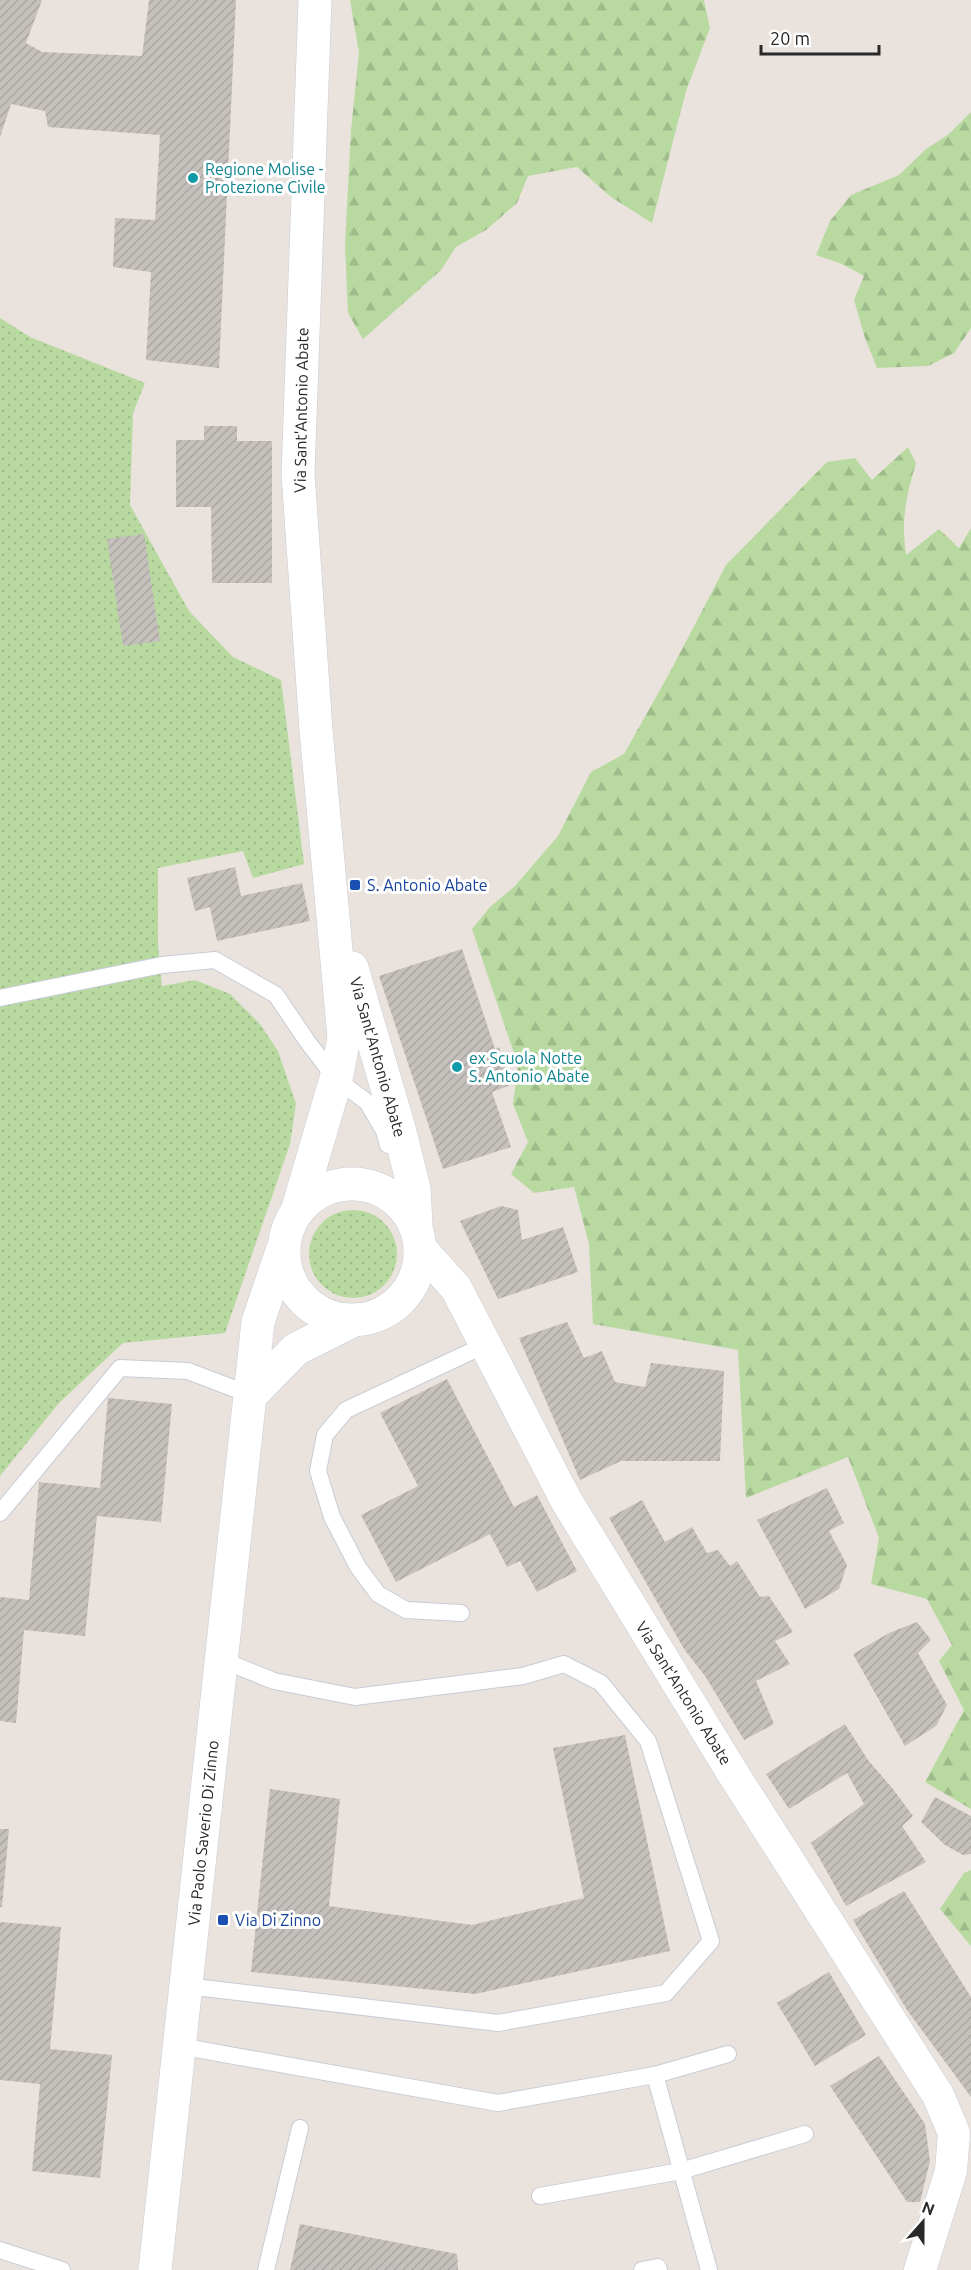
<svg xmlns="http://www.w3.org/2000/svg" width="971" height="2270" font-family="Ubuntu,sans-serif">
<defs>
<pattern id="grass-dots" width="8" height="8" patternUnits="userSpaceOnUse" patternTransform="scale(1.5)"><rect width="8" height="8" fill="#b8daa0"/><path d="M2 2h.1M6 6h.1" fill="none" stroke="#9ebb8a" stroke-width="1.8" stroke-linecap="round"/></pattern>
<pattern id="forest-firs" width="22" height="20" patternUnits="userSpaceOnUse" patternTransform="scale(1.5)"><rect width="22" height="20" fill="#b8daa0"/><path d="M5 1l3.5 6h-7zM16 11l3.5 6h-7z" fill="#9ebb8a"/></pattern>
<pattern id="building-hatch" width="6" height="6" patternUnits="userSpaceOnUse" patternTransform="scale(1.5)"><rect width="6" height="6" fill="#c5c0bc"/><path d="M-1 1l2-2M0 6l6-6M5 7l2-2" fill="none" stroke="#a9a5a2"/></pattern>
</defs>
<rect width="100%" height="100%" fill="#eae3dd"/>
<!-- grass -->
<g fill="url(#grass-dots)">
<path d="M0,318l30,19 115,46 -12,30 -3,92 59,106 44,46 48,23 23,184 -51,14 -10,-27 -85,17v77l4,41 33,-6 35,14 30,30 18,27 18,53 -6,40 -65,189 -102,10 -64,60 -59,73z"/>
<circle cx="353" cy="1254" r="44"/>
</g>
<!-- forest -->
<g fill="url(#forest-firs)">
<path d="M350,0h354l6,28 -24,63 -34,132 -41,-26 -34,-30 -49,9 -11,27 -31,27 -30,17 -15,23 -78,69 -15,-26 -3,-68 6,-115 8,-77z"/>
<path d="M971,112v216l-17,25 -26,13 -51,2 -12,-30 -11,-38 10,-24 -22,-12 -26,-9 14,-34 21,-26 48,-20 27,-26 23,-15z"/>
<path d="M908,447l8,16c-10,34 -15,56 -10,92l33,-26 20,19 12,-20v1281l-46,-27 39,-72 -25,-49 13,-16 -25,-46 -56,-15 8,-46 -31,-81 -102,41 -8,-148 -145,-26 -4,-80 -15,-57 -40,6 -23,-19 17,-32 -15,-38 5,-39 -46,-136 18,-22 24,-20 44,-51 33,-64 33,-18 46,-82 56,-107 101,-103 28,-4 17,22z"/>
<path d="M971,1870v76l-31,-37 24,-36z"/>
</g>
<!-- building -->
<g fill="url(#building-hatch)">
<path d="M0,0h42l-16,43 16,9 100,4 7,-56h87l-17,368 -73,-8 5,-88 -38,-5 2,-49 40,2 5,-85 -112,-8 -3,-16 -34,-7 -11,33z"/>
<path d="M204,426h33v15h35v142h-60l-1,-76h-35v-67h28z"/>
<path d="M144,534l16,107 -37,5 -16,-107z"/>
<path d="M235,867l6,29 61,-13 8,38 -93,20 -7,-34 -15,4 -8,-33z"/>
<path d="M462,949l33,100 4,-2 12,38 -19,7 19,55 -68,22 -64,-193z"/>
<path d="M501,1206l17,4 4,30 41,-13 15,45 -80,27 -38,-78z"/>
<path d="M567,1322l17,36 18,-7 13,31 30,5 6,-24 73,8 -4,90h-99l-41,19 -61,-142z"/>
<path d="M447,1379l67,128 23,-12 40,76 -40,21 -17,-31 -13,6 -17,-33 -94,48 -35,-67 57,-29 -38,-73z"/>
<path d="M108,1398l64,6 -11,118 -64,-6 -12,120 -61,-6 -8,93 -16,-2v-124l29,3 10,-118 61,6z"/>
<path d="M827,1488l17,35 -15,8 18,34 -8,24 -34,20 -48,-89z"/>
<path d="M642,1500l23,42 27,-15 15,26 11,-3 12,16 7,-5 23,36 9,-1 24,36 -18,9 15,23 -34,17 18,43 -30,16 -39,-64 -21,-27 -75,-131z"/>
<path d="M917,1622l14,18 -13,13 29,52 -11,21 -31,20 -52,-92 36,-21z"/>
<path d="M845,1724l23,36 25,29 20,27 -11,10 24,36 -80,44 -35,-63 53,-39 -17,-31 -58,36 -23,-35z"/>
<path d="M625,1735l45,216 -195,43 -224,-22 19,-183 70,10 -11,107 143,19 112,-27 -31,-150z"/>
<path d="M935,1797l36,19v38l-8,1 -18,-10 -24,-23z"/>
<path d="M0,1829h9l-7,78h-2z"/>
<path d="M904,1891l67,106v100l-64,-87 -54,-90z"/>
<path d="M0,1922l61,5 -11,122 62,6 -12,123 -68,-7 8,-87 -40,-4z"/>
<path d="M829,1972l37,63 -51,31 -38,-63z"/>
<path d="M879,2056l46,68 5,37 -10,41h-13l-77,-116z"/>
<path d="M300,2224l157,30 1,16h-168z"/>
</g>
<g fill="none" stroke-linecap="round" stroke-linejoin="round">
<defs>
<g id="lane">
<path d="M0,998l162,-33 53,-5 61,35 31,46 29,38 31,23 17,29 4,14"/>
<path d="M0,1513l120,-145 68,3 63,24"/>
<path d="M461,1613l-55,-3 -28,-16 -20,-27 -26,-50 -14,-46 7,-36 21,-25 139,-65"/>
<path d="M186,1986l312,37 168,-30 45,-52 -63,-200 -47,-58 -37,-19 -41,12 -168,21 -81,-16 -52,-21"/>
<path d="M179,2046l319,57 157,-28 54,195"/>
<path d="M655,2075l73,-21"/>
<path d="M540,2196l141,-25 124,-37"/>
<path d="M0,2250l62,20"/>
<path d="M266,2270l34,-142"/>
<path d="M642,2270l16,-3 1,3"/>
</g>
<path id="street" d="M421,1249l35,39 110,212 166,272 206,323 16,38 -3,38 -31,99"/>
<g id="secondary">
<path d="M352,968l48,164 14,57 2,35"/>
<circle cx="352" cy="1252" r="68"/>
<path d="M298,1208l38,-129 8,-41 -28,-308 -18,-256 17,-474"/>
<path d="M251,1395l45,-46 56,-28"/>
<path d="M155,2270l103,-948 24,-71"/>
</g>
</defs>
<!-- lane casing -->
<use href="#lane" stroke="#c8ccd5" stroke-width="18"/>
<!-- street casing -->
<use href="#street" stroke="#c8ccd5" stroke-width="33"/>
<!-- secondary casing -->
<use href="#secondary" stroke="#c8ccd5" stroke-width="34"/>
<!-- lane -->
<use href="#lane" stroke="#fff" stroke-width="16"/>
<!-- street -->
<use href="#street" stroke="#fff" stroke-width="32"/>
<!-- secondary -->
<use href="#secondary" stroke="#fff" stroke-width="33"/>
</g>
<!-- markers -->
<g fill="#0f9aa8" stroke="#fff" stroke-width="2">
<circle cx="193" cy="178" r="6"/>
<circle cx="457" cy="1067" r="6"/>
</g>
<g fill="#1a4fb4" stroke="#fff" stroke-width="2">
<rect x="349" y="879" width="12" height="12" rx="3"/>
<rect x="217" y="1914" width="12" height="12" rx="3"/>
</g>
<g text-anchor="middle" stroke-width="6" stroke-linejoin="round" paint-order="stroke">
<!-- culture labels -->
<g font-size="16" fill="#0d838f" stroke="#fff" text-anchor="start">
<text x="205" y="175">Regione Molise -<tspan x="205" dy="18">Protezione Civile</tspan></text>
<text x="469" y="1064">ex Scuola Notte<tspan x="469" dy="18">S. Antonio Abate</tspan></text>
</g>
<!-- street labels -->
<g font-size="16" fill="#292929" stroke="#fff">
<text transform="translate(301 410) rotate(-89)" y="6">Via Sant'Antonio Abate</text>
<text transform="translate(378 1057) rotate(74)" y="6">Via Sant'Antonio Abate</text>
<text transform="translate(684 1693) rotate(58)" y="6">Via Sant'Antonio Abate</text>
<text transform="translate(203 1833) rotate(-84)" y="6">Via Paolo Saverio Di Zinno</text>
</g>
<!-- transit labels -->
<g font-size="16" fill="#164399" stroke="#fff" text-anchor="start">
<text x="367" y="891">S. Antonio Abate</text>
<text x="235" y="1926">Via Di Zinno</text>
</g>
</g>
<!-- north arrow -->
<g transform="translate(923 2222) rotate(21)" stroke="#ffffff" stroke-width="4.5" paint-order="stroke">
<path d="M0-4.5L10 22L0 15L-10 22Z" fill="#292929"/>
<text y="-9" font-size="16" font-weight="bold" text-anchor="middle" fill="#292929">N</text>
</g>
<!-- scale -->
<path d="M761 45v9h118v-9" fill="none" stroke="#292929" stroke-width="3"/>
<text x="770" y="45" font-size="18" fill="#292929" stroke="#ffffff" stroke-width="4.5" paint-order="stroke">20 m</text>
</svg>
